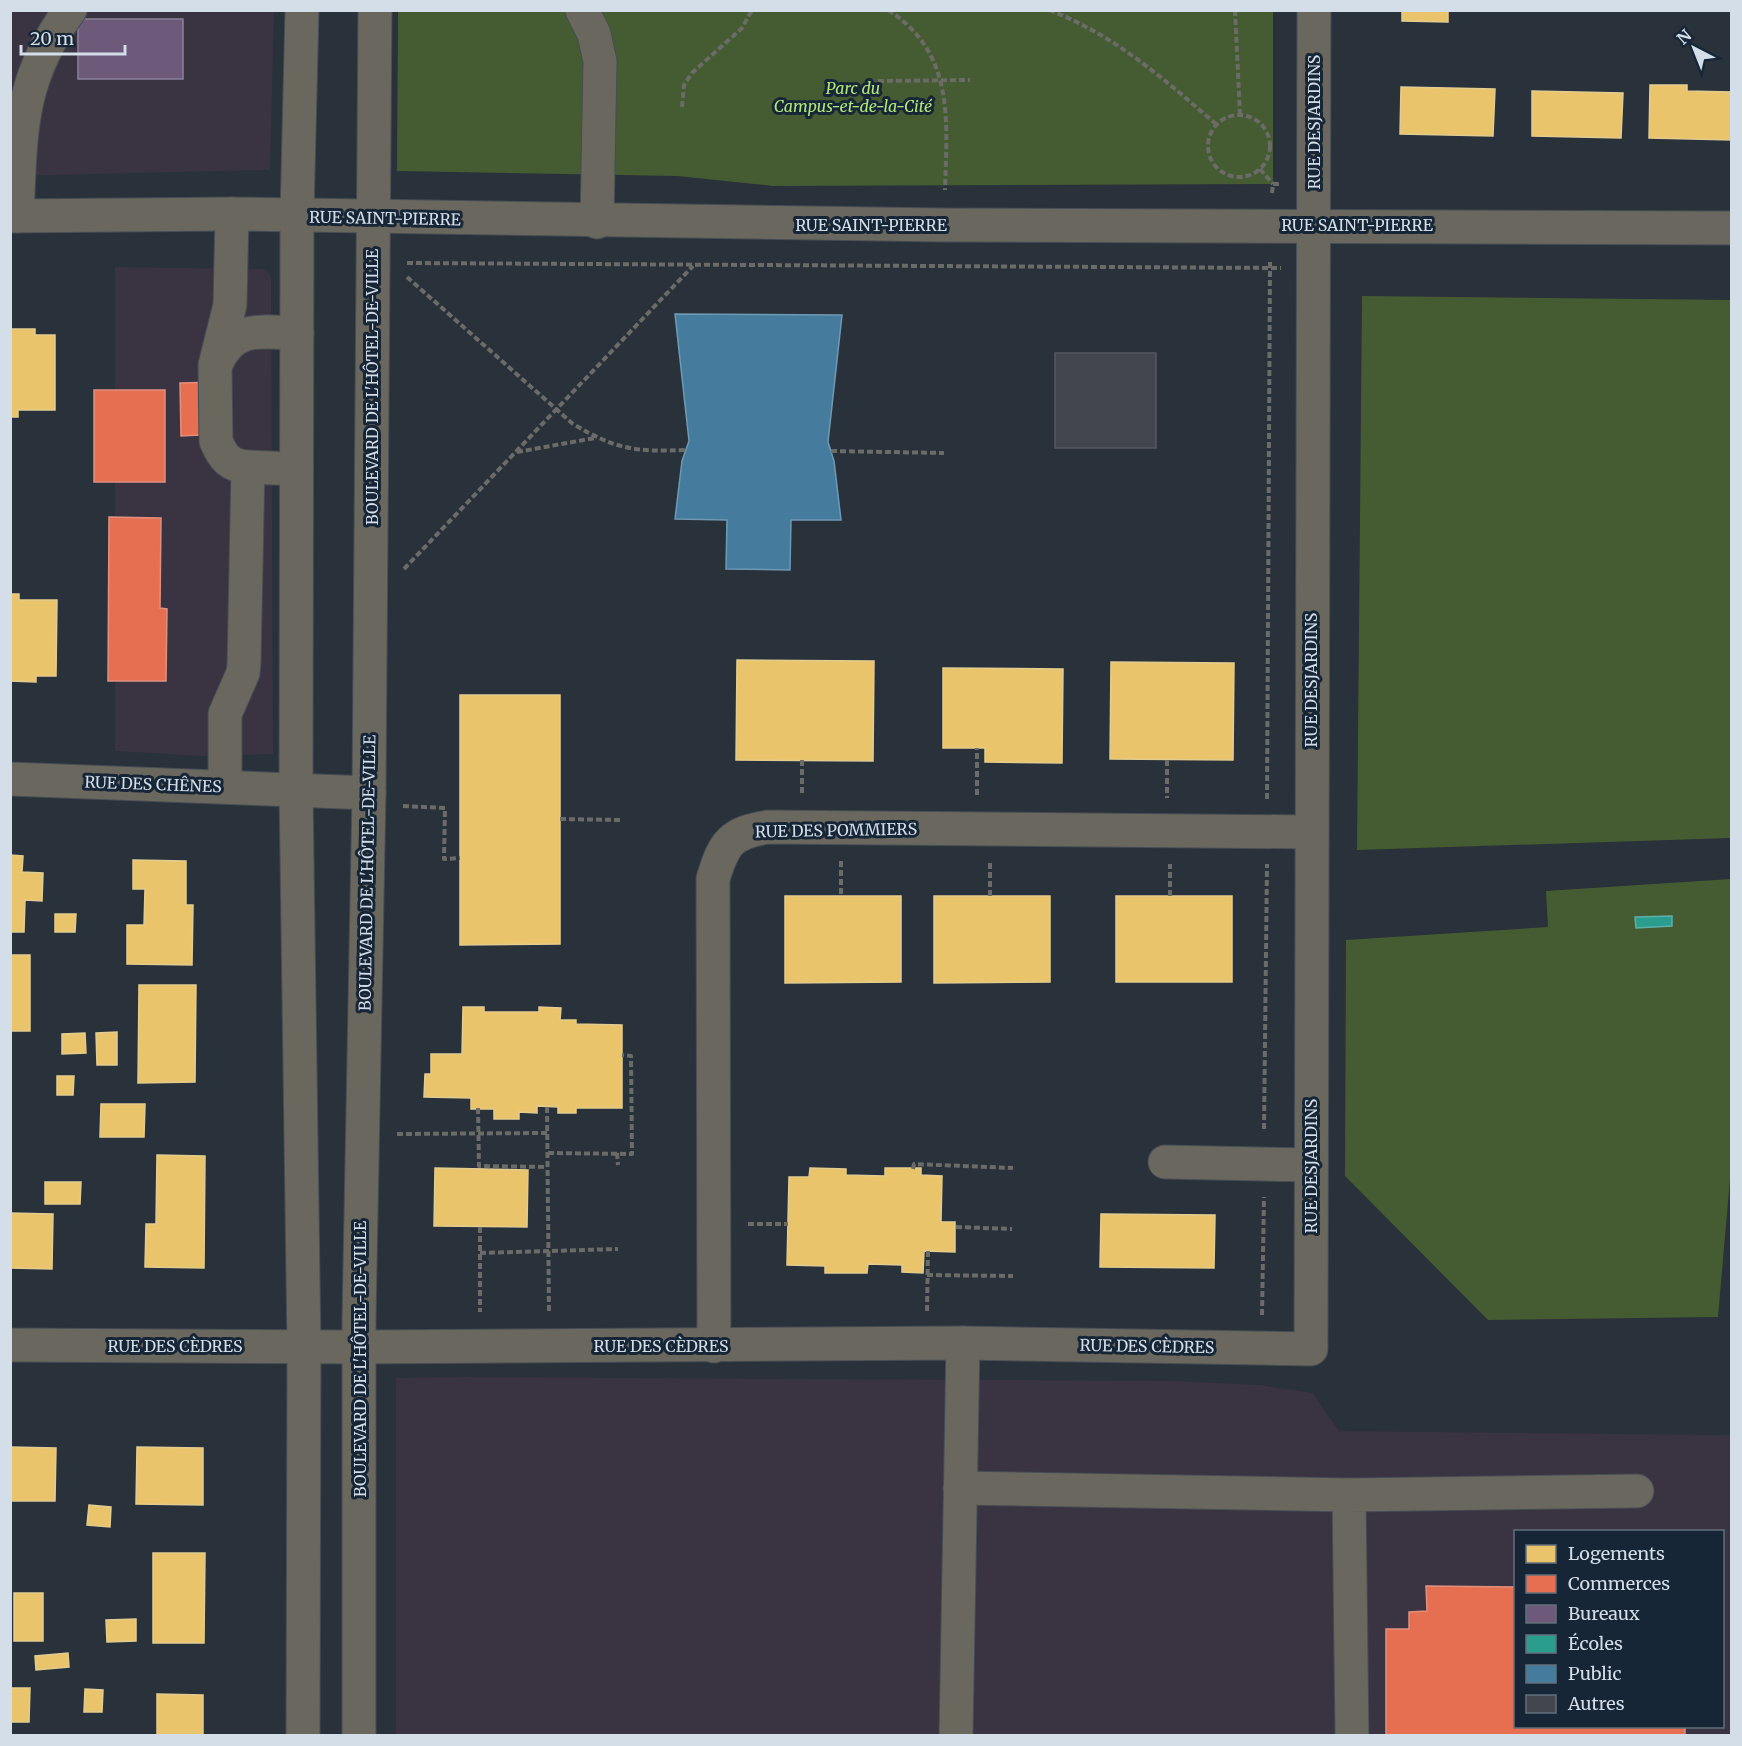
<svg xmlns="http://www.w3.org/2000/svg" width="1742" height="1746" font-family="Merriweather,serif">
<rect width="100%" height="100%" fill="#29313a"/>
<!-- commercial -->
<g fill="#393342" fill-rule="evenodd">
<path d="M10,11h264l-4,159 -259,6z"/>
<path d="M115,267l150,2 6,7 2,478 -70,2 -88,-5z"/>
<path d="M465,1377l709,4 86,4 53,8 26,38 392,4v300h-1335v-357zM1516,1532h206v194h-206z"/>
</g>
<!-- green -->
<g fill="#455b31">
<path d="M398,11h875v173l-500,2 -96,-10 -280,-5z"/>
<path d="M1362,296l369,4v538l-374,12z"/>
<path d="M1731,879l1,277 -14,161 -230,3 -143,-144 1,-236 202,-13 -2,-36z"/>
</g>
<!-- homes -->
<g fill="#e9c46a" stroke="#e3cc90" stroke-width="1.5">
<path d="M1402,10h46v12l-46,-1z"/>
<path d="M1650,85h37v6l45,1v48l-83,-2z"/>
<path d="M1401,87l94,2 -2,47 -93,-2z"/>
<path d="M1532,91l91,2 -2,45 -89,-2z"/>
<path d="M10,329h25v6h20v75h-37v7h-8z"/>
<path d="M10,594h9v6h38l-1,76h-20v6l-26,-1z"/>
<path d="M737,660l137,1 -1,100 -137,-1z"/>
<path d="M1111,662l123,1 -1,97 -123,-1z"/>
<path d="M943,668l120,1 -1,94 -77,-1v-14h-42z"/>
<path d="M460,695h100v249l-100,1z"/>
<path d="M10,855l13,1 -1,16 21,1 -1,28 -17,-1 -1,32h-14z"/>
<path d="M133,860l53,1v44h7l-1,60 -65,-1v-39h17l1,-36h-12z"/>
<path d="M785,896h116v86l-116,1z"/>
<path d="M934,896h116v86l-116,1z"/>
<rect x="1116" y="896" width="116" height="86"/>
<path d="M55,914h21l-1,18h-20z"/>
<rect x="10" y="955" width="20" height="76"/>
<path d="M139,985h57l-1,97 -57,1z"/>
<path d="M463,1007h21v5h55v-5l22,1 -1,12h16v4l46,1v83h-46v5h-18v-6l-21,-1v7l-18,-1v7h-25v-10h-23v-11l-47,-1 1,-23h6v-20h31z"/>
<path d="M117,1032v33h-20l-1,-32z"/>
<path d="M85,1033l1,20 -24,1v-20z"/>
<path d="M57,1076h17l-1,19h-16z"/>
<path d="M101,1104h44l-1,33h-44z"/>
<path d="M157,1155l48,1 -1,112 -59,-1 1,-43h10z"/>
<path d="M435,1168l93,2 -1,57 -93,-1z"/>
<path d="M810,1168l36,1v6l39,1v-8h36v7l21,1 -1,46h14v30l-31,-1 -1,22 -21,-1v-7l-34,-1 -1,9h-42v-7l-38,-1 2,-88h20z"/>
<path d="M45,1182h36l-1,22h-35z"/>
<path d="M10,1213l43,1 -1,55 -42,-1z"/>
<path d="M1101,1214l114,1 -1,53 -114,-1z"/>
<path d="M10,1447l46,1 -1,53h-45z"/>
<path d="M137,1447l66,1v57l-67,-1z"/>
<path d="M89,1505l22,2 -1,20 -23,-2z"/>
<path d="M153,1553h52l-1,90h-51z"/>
<rect x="14" y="1593" width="29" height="48"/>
<path d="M136,1619v22l-29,1 -1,-22z"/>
<path d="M68,1653l1,14 -33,3 -1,-14z"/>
<path d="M10,1688h20l-1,34h-19z"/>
<path d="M85,1689l18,1 -1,22h-18z"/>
<path d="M157,1694l46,1v41h-46z"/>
</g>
<!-- shops -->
<g fill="#e76f51" stroke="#e1907f" stroke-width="1.5">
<path d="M220,382l1,52 -40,2 -1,-53z"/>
<rect x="94" y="390" width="71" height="92"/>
<path d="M109,517l52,1 -1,90 7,1 -1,72h-58z"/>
<path d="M1426,1586l90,1v139h169v10h-299v-107h23v-17l18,-1z"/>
</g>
<!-- offices -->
<rect fill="#6d597a" stroke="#8c819b" stroke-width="1.5" x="78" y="19" width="105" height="60"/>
<!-- schools -->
<path fill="#2a9d8f" stroke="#5db0aa" stroke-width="1.5" d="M1672,916v10l-36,2 -1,-11z"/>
<!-- public -->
<path fill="#457b9d" stroke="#7099b4" stroke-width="1.5" d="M675,314l167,1 -14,127 6,19 7,59h-50l-1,50 -64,-1 1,-49 -52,-1 7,-58 7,-20z"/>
<!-- building -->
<rect fill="#43454d" stroke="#565860" stroke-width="1.5" x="1055" y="353" width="101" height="95"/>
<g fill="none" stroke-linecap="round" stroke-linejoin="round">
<defs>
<g id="minor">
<path d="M582,10l12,24 6,27 -3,161"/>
<path d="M232,214l-2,91 -15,60 1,76c7,17 14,25 32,26"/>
<path d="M10,216l222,-2 711,11 789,3"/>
<path d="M17,216c4,-82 1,-136 53,-206"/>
<path d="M217,362c17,-37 44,-30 80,-29"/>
<path d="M10,779l359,14"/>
<path d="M225,787v-73l18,-41 1,-9 4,-197 48,2"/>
<path d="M1165,1162l146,3"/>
<path d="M10,1345l348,2 605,-4 348,6 3,-1339"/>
<path d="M714,1346l-1,-467c11,-37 18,-46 55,-52l543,5"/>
<path d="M960,1488l389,7"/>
<path d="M956,1736l7,-393"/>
<path d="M1352,1736l-3,-241 288,-4"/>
</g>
<g id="major">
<path d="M302,10l-5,205 -1,575 8,557 -1,389"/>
<path d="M359,1736v-417l10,-526 6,-783"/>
</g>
</defs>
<!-- minor casing -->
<use href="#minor" stroke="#464d54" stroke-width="35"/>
<!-- major casing -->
<use href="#major" stroke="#464d54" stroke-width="35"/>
<!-- path -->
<g stroke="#6b6b68" stroke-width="4" stroke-dasharray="6 3" stroke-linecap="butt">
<path d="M888,10c67,43 59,110 57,180"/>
<path d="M1049,10c66,25 116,70 168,115"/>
<path d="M1235,10l5,105"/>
<path d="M682,107l2,-22 8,-12 50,-45 10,-18"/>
<path d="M874,115l2,-34 94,-1"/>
<circle cx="1239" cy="146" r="31"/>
<path d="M1260,169l13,15"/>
<path d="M1272,193l1,-9h7"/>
<path d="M407,263l874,5"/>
<path d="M407,277l166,147c44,26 63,28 113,26"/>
<path d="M831,451l113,2"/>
<path d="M517,452l78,-14"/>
<path d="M404,569l289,-303"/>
<path d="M802,760v33"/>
<path d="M1167,760v38"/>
<path d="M977,795v-47"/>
<path d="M1267,799l3,-538"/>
<path d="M403,806l42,2 -1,51 16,-1"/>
<path d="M560,819l60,1"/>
<path d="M841,861v35"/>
<path d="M990,863v33"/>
<path d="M1170,896v-32"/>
<path d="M547,1107l2,205"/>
<path d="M478,1108l1,58 68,1"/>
<path d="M1264,1129l3,-265"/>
<path d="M397,1134l150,-1"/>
<path d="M548,1153l84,1 -1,-98 -9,-1"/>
<path d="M617,1153l1,12"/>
<path d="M913,1169l1,-5 99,4"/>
<path d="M748,1224h40"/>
<path d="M480,1227v85"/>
<path d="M956,1227l56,2"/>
<path d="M480,1253l138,-4"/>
<path d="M927,1275l86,1"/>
<path d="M927,1311l1,-60"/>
<path d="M1262,1315l2,-118"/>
</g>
<!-- minor -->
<use href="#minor" stroke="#6a675e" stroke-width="33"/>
<!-- major -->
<use href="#major" stroke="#6a675f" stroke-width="33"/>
</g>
<g text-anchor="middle" stroke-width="6" stroke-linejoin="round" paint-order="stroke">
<!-- park labels -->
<g font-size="16" font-style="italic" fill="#b1e778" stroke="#172637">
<text x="853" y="94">Parc du<tspan x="853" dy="18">Campus-et-de-la-Cité</tspan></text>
</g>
<!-- street labels -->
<g font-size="16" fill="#d4dee9" stroke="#172637">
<text transform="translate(1314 122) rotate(-90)" y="6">RUE DESJARDINS</text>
<text transform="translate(385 218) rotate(1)" y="6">RUE SAINT-PIERRE</text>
<text x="871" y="231">RUE SAINT-PIERRE</text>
<text x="1357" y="231">RUE SAINT-PIERRE</text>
<text transform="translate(372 387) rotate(-90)" y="6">BOULEVARD DE L'HÔTEL-DE-VILLE</text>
<text transform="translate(1311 680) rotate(-90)" y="6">RUE DESJARDINS</text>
<text transform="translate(153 784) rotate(2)" y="6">RUE DES CHÊNES</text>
<text transform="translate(836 830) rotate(-1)" y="6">RUE DES POMMIERS</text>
<text transform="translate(367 873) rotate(-89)" y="6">BOULEVARD DE L'HÔTEL-DE-VILLE</text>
<text transform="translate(1311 1166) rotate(-90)" y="6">RUE DESJARDINS</text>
<text x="175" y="1352">RUE DES CÈDRES</text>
<text x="661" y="1352">RUE DES CÈDRES</text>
<text transform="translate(1147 1346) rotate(1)" y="6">RUE DES CÈDRES</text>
<text transform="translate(360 1359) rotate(-90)" y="6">BOULEVARD DE L'HÔTEL-DE-VILLE</text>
</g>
</g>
<!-- border -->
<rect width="1742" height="1746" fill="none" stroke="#d4dee9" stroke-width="24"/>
<!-- legend -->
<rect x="1514" y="1530" width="210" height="198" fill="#172637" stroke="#63707e" stroke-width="1.5"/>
<rect x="1526" y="1545" width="30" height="18" fill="#e9c46a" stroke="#63707e" stroke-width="1.5"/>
<text x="1568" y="1560" font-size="18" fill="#d4dee9">Logements</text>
<rect x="1526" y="1575" width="30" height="18" fill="#e76f51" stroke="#63707e" stroke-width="1.5"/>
<text x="1568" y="1590" font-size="18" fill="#d4dee9">Commerces</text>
<rect x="1526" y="1605" width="30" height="18" fill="#6d597a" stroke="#63707e" stroke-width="1.5"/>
<text x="1568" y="1620" font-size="18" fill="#d4dee9">Bureaux</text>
<rect x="1526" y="1635" width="30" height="18" fill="#2a9d8f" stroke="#63707e" stroke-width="1.5"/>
<text x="1568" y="1650" font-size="18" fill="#d4dee9">Écoles</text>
<rect x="1526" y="1665" width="30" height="18" fill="#457b9d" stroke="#63707e" stroke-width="1.5"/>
<text x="1568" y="1680" font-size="18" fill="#d4dee9">Public</text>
<rect x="1526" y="1695" width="30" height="18" fill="#43454d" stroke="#63707e" stroke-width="1.5"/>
<text x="1568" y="1710" font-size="18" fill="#d4dee9">Autres</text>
<!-- north arrow -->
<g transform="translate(1694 48) rotate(318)" stroke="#172637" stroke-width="4.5" paint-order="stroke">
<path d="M0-4.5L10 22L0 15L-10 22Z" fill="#d4dee9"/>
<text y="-9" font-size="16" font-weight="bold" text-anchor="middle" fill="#d4dee9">N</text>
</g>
<!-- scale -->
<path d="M21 45v9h104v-9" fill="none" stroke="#d4dee9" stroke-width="3"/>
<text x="30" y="45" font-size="18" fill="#d4dee9" stroke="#172637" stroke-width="4.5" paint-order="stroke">20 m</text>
</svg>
